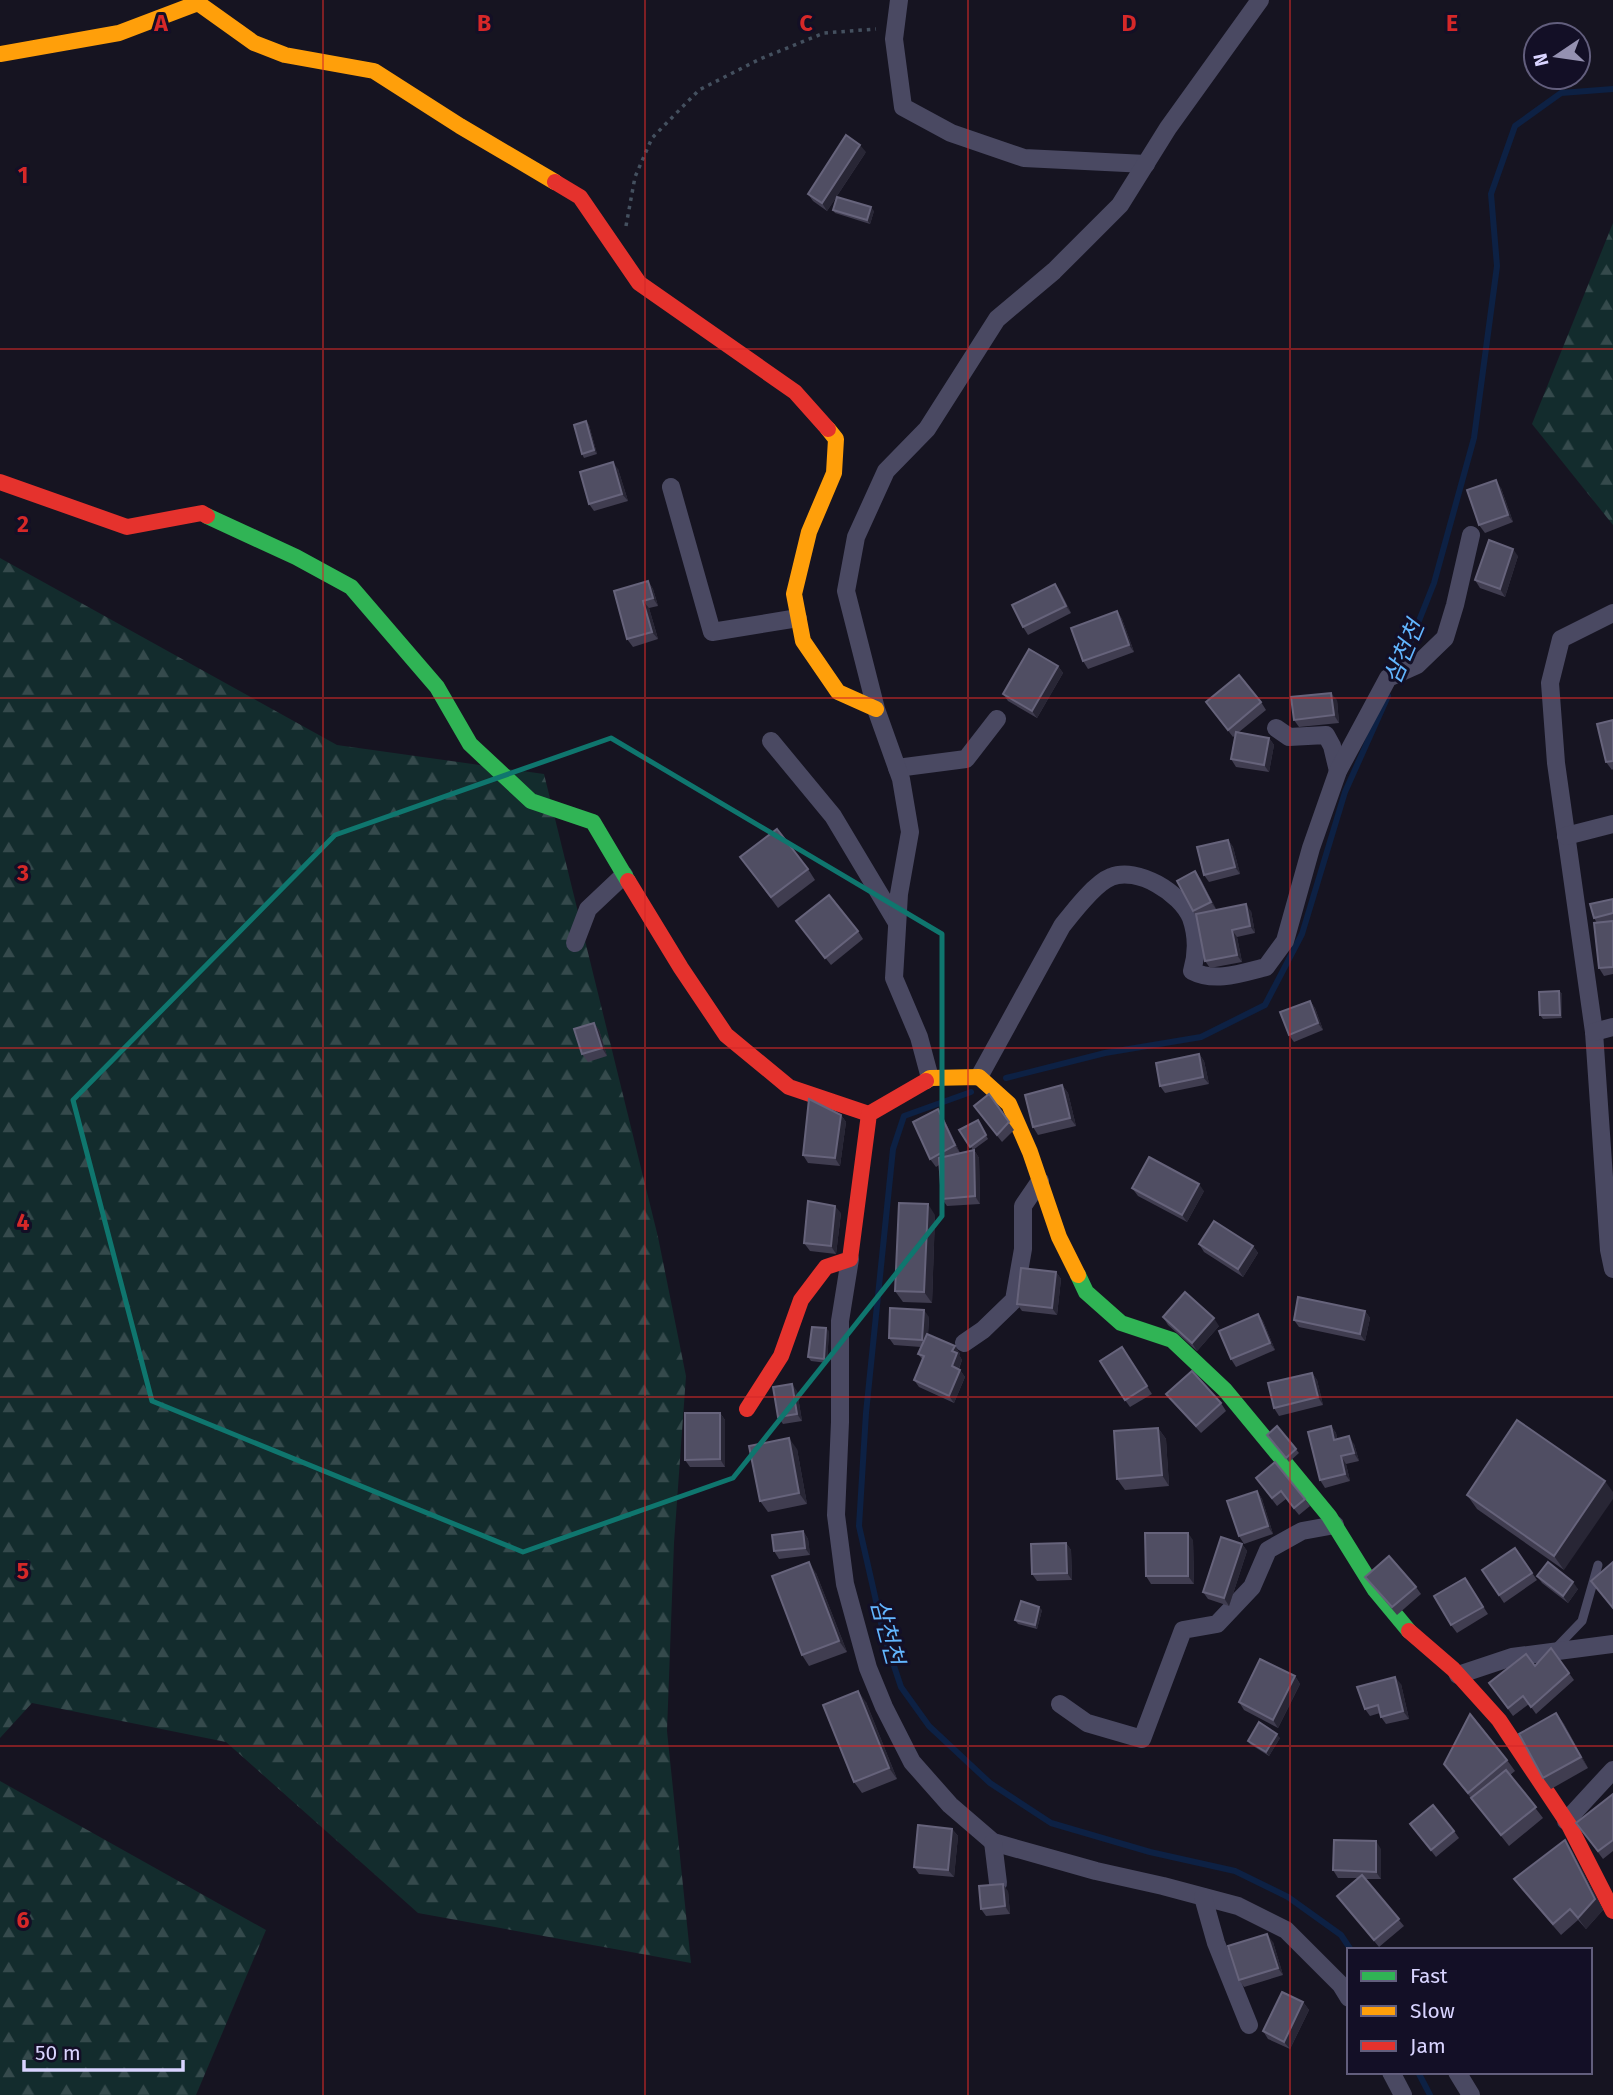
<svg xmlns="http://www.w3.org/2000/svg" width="1613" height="2095" font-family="'Fira Sans','Noto Sans KR',sans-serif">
<defs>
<pattern id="forest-firs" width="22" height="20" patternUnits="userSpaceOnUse" patternTransform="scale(1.75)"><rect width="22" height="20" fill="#132c2d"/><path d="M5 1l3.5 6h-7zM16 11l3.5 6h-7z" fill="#354a4c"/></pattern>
</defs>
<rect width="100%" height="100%" fill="#161421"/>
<!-- forest -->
<g fill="url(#forest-firs)">
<path d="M1613,223v302l-81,-101z"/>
<path d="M0,558l337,187 207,29 114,463 28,139 -12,167 -7,188 24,232 -273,-50 -192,-171 -194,-39 -32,35z"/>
<path d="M0,1781l266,149 -70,165h-196z"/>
</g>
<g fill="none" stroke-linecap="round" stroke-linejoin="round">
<!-- stream -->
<g stroke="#0d2144" stroke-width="6">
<path d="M1401,666l33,-83 40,-145 23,-172 -6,-72 24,-68 46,-33 52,-4"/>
<path d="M1006,1078l99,-25 96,-16 64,-32 37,-71 43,-142 43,-96"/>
<path d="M971,1092l-67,24 -11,33 -27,264 -7,113 25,110 17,51 28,39 61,57 61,40 99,29 85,19 53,26 53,38 10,15"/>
<path d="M1418,2072l12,23"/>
</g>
<!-- path -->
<path stroke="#44505f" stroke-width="3.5" stroke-dasharray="3.5 5" stroke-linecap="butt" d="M626,226l9,-49 17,-39 47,-48 61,-31 64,-26 52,-4"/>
<!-- lane -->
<path stroke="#4a4962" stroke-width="9" d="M1556,1648l26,-27 16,-56"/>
<!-- street -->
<g stroke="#4a4962" stroke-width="18">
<path d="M899,0l-5,39 9,68 48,26 73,25 122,6"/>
<path d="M671,487l41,145 86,-14"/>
<path d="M1613,613l-52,26 -11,44 6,80 38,269 15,218 4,19"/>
<path d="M1276,728l13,9 37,-2 6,11 6,25"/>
<path d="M771,741l62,75 64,107"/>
<path d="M897,768l69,-9 31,-40"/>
<path d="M1566,836l47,-12"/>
<path d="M575,943l13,-34 36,-34"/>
<path d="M1594,1032l19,-5"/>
<path d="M979,1077l83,-151c11,-14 33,-43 49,-49 26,-11 70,16 80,41 6,17 6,36 1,53 23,12 50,2 74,-4l19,-26 26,-93 27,-77 50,-93 29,-13 28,-27 10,-33 16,-70"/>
<path d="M930,1078l-11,-41 -25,-59 5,-84 11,-62 -9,-53 -25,-70 -30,-118 10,-54 30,-66 41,-42 70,-110 57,-48 66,-66 48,-77 92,-128"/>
<path d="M850,1259l-10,62v101l-4,93 9,69 23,84 16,39 28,55 38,43 43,37 103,29 67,15 75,20 48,24 55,55 8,13"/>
<path d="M964,1343l19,-13 31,-30 9,-51v-43l17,-25"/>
<path d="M1458,1675l54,-18 101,-13"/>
<path d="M1060,1704l27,19 55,16 41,-109 34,-6 35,-37 16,-37 34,-19 33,-6"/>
<path d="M1566,1821l47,-51"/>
<path d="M993,1842l5,41"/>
<path d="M1203,1897l13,46 33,82"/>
<path d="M1391,2072l12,23"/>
<path d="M1457,2072l14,23"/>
</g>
<!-- fast -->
<g stroke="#30b455" stroke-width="16">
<path d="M207,516l89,41 55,30 86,100 33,57 61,57 62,21 35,59"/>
<path d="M1078,1275l8,17 35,31 51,17 53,50 104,126 46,74 34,41"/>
</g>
<!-- slow -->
<g stroke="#ff9f0a" stroke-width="16">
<path d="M0,54l119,-21 79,-30 56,40 31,12 89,16 86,55 95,56"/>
<path d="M828,429l8,10 -2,34 -25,59 -15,62 9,47 35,51 38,17"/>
<path d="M926,1081l4,-3 49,-1 30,27 21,48 29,85 19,38"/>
</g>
<!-- jam -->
<g stroke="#e5322d" stroke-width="16">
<path d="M555,182l25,15 59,86 156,109 33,37"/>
<path d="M0,482l127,45 75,-14 5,3"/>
<path d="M628,881l53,87 45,67 63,52 80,27"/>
<path d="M747,1409l34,-53 20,-56 25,-33 24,-8 19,-145 57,-33"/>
<path d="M1409,1631l44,38 46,51 70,105 44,86"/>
</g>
</g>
<!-- wall -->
<g fill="#403d50">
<path d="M866,152l-39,59 -14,-10 -5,-7z"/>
<path d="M833,210l41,1 -4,13 -35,-11z"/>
<path d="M586,421l3,4 8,29 -13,4 -2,-4z"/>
<path d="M618,469l10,32 -34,10 -5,-7z"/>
<path d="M1501,488l12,34 -28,11 -6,-8z"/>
<path d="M1518,556l-13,41 -25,-9 -5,-8z"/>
<path d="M648,581l5,8 5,17 -9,2 9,31 -25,8 -6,-8z"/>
<path d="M1055,584l5,7 11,22 -43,22 -5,-8z"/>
<path d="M1117,611l5,8 12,33 -46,17 -5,-8z"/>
<path d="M1058,666l5,7 -26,45 -29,-17 -5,-7z"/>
<path d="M1337,700l2,23 -40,4 -5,-7z"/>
<path d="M1206,702h55l5,8 -27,22 30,6 5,7 -5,27 -33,-5 -5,-8 5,-24 -3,2z"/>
<path d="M1613,720v49l-1,1 -6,-8z"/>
<path d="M1228,840l5,7 7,27 -31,8 -5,-7z"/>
<path d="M740,857l68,12 7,11 -37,28z"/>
<path d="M1200,878l16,31 35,2 4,22 -18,4 5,25 -32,6 -5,-7 -9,-45 -3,-5z"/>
<path d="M1613,899v75l-9,2 -5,-8 -2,-45 -3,-5z"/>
<path d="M796,921l62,10 5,8 -32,26z"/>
<path d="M1559,991l3,3v24l-19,1 -3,-4z"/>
<path d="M1310,1001l5,7 8,22 -29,12 -5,-7z"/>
<path d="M594,1023l5,7 8,26 -19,6 -6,-8z"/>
<path d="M1199,1054l5,7 5,23 -44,9 -5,-7z"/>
<path d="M1062,1085l6,8 8,33 -38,9 -5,-8z"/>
<path d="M989,1094l25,36 -12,12 -28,-36z"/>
<path d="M841,1115l5,7 -6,44 -32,-3 -5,-8z"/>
<path d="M943,1117l17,36 -1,1 15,-4 5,8 1,46 -33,2 -5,-7 -3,-34 -3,2 -6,-8z"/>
<path d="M978,1120l10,19 -15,11 -14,-20z"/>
<path d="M1132,1188l72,3 -17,31 -49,-26z"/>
<path d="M841,1213l-5,41 -26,-3 -6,-8z"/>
<path d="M935,1215l-3,88 -29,-1 -8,-11z"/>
<path d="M1199,1244l54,2 5,7 -15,24 -39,-25z"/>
<path d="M1056,1272l5,7 -4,36 -35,-4 -5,-7z"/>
<path d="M1365,1311l5,7 -5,23 -66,-14 -5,-7z"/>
<path d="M1258,1314l5,7 12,29 -39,17 -5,-8z"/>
<path d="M929,1317l-1,18 27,11 5,8 -1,1 3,5 -3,9 6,8 -11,26 -35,-16 -5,-7 8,-21 -4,-5 3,-7 -27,-2 -5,-7z"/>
<path d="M1163,1317l56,9 -22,25 -29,-26z"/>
<path d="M829,1331l-2,32 -16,-2 -3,-4z"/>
<path d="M1122,1347l30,47 -22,13 -5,-7z"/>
<path d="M1312,1373l5,7 6,25 -44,11 -5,-8z"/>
<path d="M797,1391l5,30 -19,3 -5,-7z"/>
<path d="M1167,1394l54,9 5,8 -25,22 -29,-32z"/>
<path d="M720,1413l5,7v47h-35l-5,-7z"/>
<path d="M1517,1420l47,150 -87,-61 -10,-14z"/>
<path d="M1277,1426l22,27 -10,9 -22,-27z"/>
<path d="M1331,1426l5,7 1,6 17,5 5,17 -13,3 4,17 -25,7 -5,-8z"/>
<path d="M1158,1428l8,11 3,47 -44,4 -8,-11z"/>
<path d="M797,1449l10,55 -39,8 -8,-11z"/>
<path d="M1256,1478l49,21 5,7 -11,9 -13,-16 -9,7z"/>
<path d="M1257,1491l5,8 11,35 -29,10 -5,-8z"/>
<path d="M803,1531l5,8 2,16 -31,4 -5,-8z"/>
<path d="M1193,1540l1,44h-43l-5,-8z"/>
<path d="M1066,1543l5,7 1,30 -35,1 -5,-7z"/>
<path d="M1242,1544l5,7 -18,55 -21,-7 -5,-7z"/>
<path d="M1515,1548l22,32 -33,23 -22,-33z"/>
<path d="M816,1573l31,79 -38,14 -7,-11z"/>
<path d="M1537,1576l41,13 -10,14 -26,-20z"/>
<path d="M1365,1577l51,10 5,7 -24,21z"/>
<path d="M1465,1578l23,36 -31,19 -6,-8z"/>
<path d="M1042,1610l-5,19 -19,-5 -3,-4z"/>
<path d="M1551,1648l23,32 -38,34 -7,-10 -16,12 -24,-33 46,-17z"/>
<path d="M1295,1676l5,8 -22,44 -34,-18 -5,-8z"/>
<path d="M1401,1684l8,35 -23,5 -5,-7 -1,-4 -10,3 -5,-7z"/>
<path d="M866,1702l31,77 -35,14 -8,-11z"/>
<path d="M1556,1713l8,11 24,44 -37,21 -8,-11z"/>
<path d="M1280,1738l-11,18 -19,-12 -2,-3z"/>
<path d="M1507,1760l8,11 -5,4 33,43 -34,28 -65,-82z"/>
<path d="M1613,1794v57l-10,8 -27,-36z"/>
<path d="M1410,1824l44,7 5,7 -23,19z"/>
<path d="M952,1829l6,7 -4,41 -35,-3 -5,-7z"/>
<path d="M1565,1840l7,11 31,59 -17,19 -8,-9 -17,15 -39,-45 -8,-11z"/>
<path d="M1381,1849v30h-16l39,47 -25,21 -42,-51 22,-18h-21l-5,-8z"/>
<path d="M1008,1891l2,23 -24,2 -5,-7z"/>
<path d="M1273,1942l10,33 -39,12 -5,-7z"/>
<path d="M1303,2002l6,8 -19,39 -22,-10 -5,-8z"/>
</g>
<!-- shaded-wall -->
<g fill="#282635">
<path d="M860,145l6,7 -39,59 -5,-8z"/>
<path d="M871,207l3,4 -4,13 -3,-4z"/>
<path d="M586,421l3,4 8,29 -3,-4z"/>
<path d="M613,462l5,7 10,32 -6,-7z"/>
<path d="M1496,480l5,8 12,34 -5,-7z"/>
<path d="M1513,549l5,7 -13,41 -5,-8z"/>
<path d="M648,581l5,8 5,17 -5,-8z"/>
<path d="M1055,584l5,7 11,22 -5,-7z"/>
<path d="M643,601l6,7 9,31 -6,-7z"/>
<path d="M1117,611l5,8 12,33 -5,-7z"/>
<path d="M1058,666l5,7 -26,45 -5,-7z"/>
<path d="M1331,693l6,7 2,23 -5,-8z"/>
<path d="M1269,738l5,7 -5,27 -5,-7z"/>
<path d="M1228,840l5,7 7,27 -5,-7z"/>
<path d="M1195,871l5,7 16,31 -5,-7z"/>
<path d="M1246,904l5,7 4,22 -5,-7z"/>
<path d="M1232,930l5,7 5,25 -5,-7z"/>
<path d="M1559,991l3,3v24l-2,-3z"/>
<path d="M1310,1001l5,7 8,22 -5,-7z"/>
<path d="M594,1023l5,7 8,26 -5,-8z"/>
<path d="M1199,1054l5,7 5,23 -6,-7z"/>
<path d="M1062,1085l6,8 8,33 -6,-8z"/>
<path d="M938,1109l5,8 17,36 -5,-8z"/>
<path d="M841,1115l5,7 -6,44 -5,-8z"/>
<path d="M974,1150l5,8 1,46 -5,-8z"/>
<path d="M1199,1184l5,7 -17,31 -5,-7z"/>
<path d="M928,1204l7,11 -3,88 -8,-11z"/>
<path d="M835,1206l6,7 -5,41 -5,-8z"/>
<path d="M1253,1246l5,7 -15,24 -5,-8z"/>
<path d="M1056,1272l5,7 -4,36 -5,-7z"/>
<path d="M924,1310l5,7 -2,30 -5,-7z"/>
<path d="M1365,1311l5,7 -5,23 -5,-7z"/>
<path d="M1258,1314l5,7 12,29 -5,-7z"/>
<path d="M1214,1318l5,8 -22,25 -5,-8z"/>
<path d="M826,1328l3,3 -2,32 -3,-4z"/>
<path d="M955,1346l5,8 -1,1 3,5 -5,13 -5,-7v-15z"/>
<path d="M960,1370l5,7 -11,26 -5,-7z"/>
<path d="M1312,1373l5,7 6,25 -5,-8z"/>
<path d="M792,1384l5,7 5,30 -5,-7z"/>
<path d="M720,1413l5,7v47l-5,-8z"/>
<path d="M1331,1426l5,7 3,14 -5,-7z"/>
<path d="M1158,1428l8,11 3,47 -7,-11z"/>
<path d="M1349,1436l5,8 5,17 -5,-8z"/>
<path d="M789,1438l8,11 10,55 -8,-11z"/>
<path d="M1341,1456l5,8 4,17 -5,-7z"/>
<path d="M1605,1481l8,11v7l-49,71 -10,-14z"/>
<path d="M1257,1491l5,8 11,35 -5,-8z"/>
<path d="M803,1531l5,8 2,16 -5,-7z"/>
<path d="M1188,1533l5,7 1,44 -6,-8z"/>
<path d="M1066,1543l5,7 1,30 -5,-7z"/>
<path d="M1242,1544l5,7 -18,55 -5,-8z"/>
<path d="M809,1562l7,11 31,79 -8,-11z"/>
<path d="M1573,1582l5,7 -10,14 -5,-7z"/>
<path d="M1039,1607l3,3 -5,19 -2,-4z"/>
<path d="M1295,1676l5,8 -22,44 -5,-8z"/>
<path d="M1395,1677l6,7 8,35 -6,-8z"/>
<path d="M858,1691l8,11 31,77 -8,-11z"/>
<path d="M1556,1713l8,11 24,44 -7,-11z"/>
<path d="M1277,1734l3,4 -11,18 -3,-4z"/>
<path d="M952,1829l6,7 -4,41 -6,-7z"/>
<path d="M1565,1840l7,11 31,59 -17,19 -8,-11z"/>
<path d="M1376,1841l5,8v30l-5,-7z"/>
<path d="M1003,1884l5,7 2,23 -5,-8z"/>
<path d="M1267,1934l6,8 10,33 -5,-7z"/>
<path d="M1303,2002l6,8 -19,39 -6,-7z"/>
</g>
<!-- building -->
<g fill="#504e63" stroke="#66637b" stroke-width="2">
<path d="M846,135l14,10 -38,58 -14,-9z"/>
<path d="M837,197l34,10 -4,13 -34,-10z"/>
<path d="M586,421l8,29 -12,4 -8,-29z"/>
<path d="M613,462l9,32 -33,10 -9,-32z"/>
<path d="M1496,480l12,35 -29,10 -12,-35z"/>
<path d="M1489,540l24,9 -13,40 -25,-9z"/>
<path d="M648,581l5,17 -10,3 9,31 -25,7 -13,-48z"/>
<path d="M1055,584l11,22 -43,21 -11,-22z"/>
<path d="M1117,611l12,34 -46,16 -12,-33z"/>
<path d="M1029,649l29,17 -26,45 -29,-17z"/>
<path d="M1239,675l22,27 -33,28 -22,-28z"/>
<path d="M1331,693l3,22 -40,5 -3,-23z"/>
<path d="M1613,720v41l-7,1 -9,-38z"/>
<path d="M1236,732l33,6 -5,27 -33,-6z"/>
<path d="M777,829l31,40 -37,28 -31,-40z"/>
<path d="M1228,840l7,27 -31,8 -7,-28z"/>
<path d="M1195,871l16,31 -18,9 -16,-30z"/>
<path d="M829,895l29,36 -33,27 -29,-37z"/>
<path d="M1613,899v14l-19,5 -4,-14z"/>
<path d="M1246,904l4,22 -18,4 5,25 -32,6 -9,-47z"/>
<path d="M1613,921v46l-14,1 -5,-45z"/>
<path d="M1559,991l1,24h-20l-1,-23z"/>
<path d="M1310,1001l8,22 -29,12 -9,-23z"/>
<path d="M594,1023l8,25 -20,6 -8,-25z"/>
<path d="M1199,1054l4,23 -43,9 -4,-23z"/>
<path d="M1062,1085l8,33 -37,9 -8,-32z"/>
<path d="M989,1094l20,28 -12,13 -23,-29z"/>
<path d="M809,1099l32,16 -6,43 -32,-3z"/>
<path d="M938,1109l17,36 -25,14 -17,-37z"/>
<path d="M978,1120l8,15 -16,12 -11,-17z"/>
<path d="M974,1150l1,46 -33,3 -3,-41z"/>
<path d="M1149,1157l50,27 -17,31 -50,-27z"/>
<path d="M808,1201l27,5 -4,40 -27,-3z"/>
<path d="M899,1203l29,1 -4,88 -29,-1z"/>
<path d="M1214,1221l39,25 -15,23 -39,-25z"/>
<path d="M1021,1268l35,4 -4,36 -35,-4z"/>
<path d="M1185,1292l29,26 -22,25 -29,-26z"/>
<path d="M1298,1297l67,14 -5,23 -66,-14z"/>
<path d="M890,1308l34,2 -2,30 -33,-2z"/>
<path d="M1258,1314l12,29 -39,16 -12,-28z"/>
<path d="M812,1327l14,1 -2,31 -16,-2z"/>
<path d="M927,1334l28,12 -3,5 5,2 -5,13 8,4 -11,26 -35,-16 10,-24 -6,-2z"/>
<path d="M1122,1347l25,39 -22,14 -25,-39z"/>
<path d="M1192,1371l29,32 -25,23 -30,-32z"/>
<path d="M1312,1373l6,24 -44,11 -6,-25z"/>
<path d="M792,1384l5,30 -19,3 -5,-30z"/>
<path d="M685,1413h35v46l-35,1z"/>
<path d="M1517,1420l88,61 -51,75 -87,-61z"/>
<path d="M1277,1426l19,23 -10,9 -19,-23z"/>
<path d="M1331,1426l3,14 15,-4 5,17 -13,3 4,18 -25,6 -12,-48z"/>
<path d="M1158,1428l4,47 -45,4 -3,-48z"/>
<path d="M789,1438l10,55 -39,8 -11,-55z"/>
<path d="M1275,1462l30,37 -11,9 -13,-17 -9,7 -16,-20z"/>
<path d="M1257,1491l11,35 -29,10 -12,-35z"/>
<path d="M803,1531l2,17 -31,3 -2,-16z"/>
<path d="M1145,1533h43v43h-42z"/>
<path d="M1221,1537l21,7 -18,54 -21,-6z"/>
<path d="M1066,1543l1,30 -35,1 -1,-30z"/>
<path d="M1515,1548l17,25 -33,22 -17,-25z"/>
<path d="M1389,1556l27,31 -24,20 -27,-30z"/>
<path d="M809,1562l30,79 -37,14 -30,-79z"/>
<path d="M1548,1562l25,20 -10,14 -26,-20z"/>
<path d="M1613,1562v46l-22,-27z"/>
<path d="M1465,1578l18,29 -32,18 -17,-29z"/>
<path d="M1021,1601l18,6 -4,18 -20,-5z"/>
<path d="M1551,1648l18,25 -38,34 -8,-11 -15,12 -19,-25 37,-29 9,12z"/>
<path d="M1260,1659l35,17 -22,44 -34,-18z"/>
<path d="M1395,1677l8,34 -22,6 -3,-12 -13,4 -8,-22z"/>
<path d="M858,1691l31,77 -35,14 -31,-77z"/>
<path d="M1556,1713l25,44 -38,21 -24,-44z"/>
<path d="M1470,1714l37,46 -39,33 -24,-29z"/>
<path d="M1259,1722l18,12 -11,18 -18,-11z"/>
<path d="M1506,1770l30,37 -35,28 -30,-37z"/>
<path d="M1613,1794v46l-15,11 -22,-28z"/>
<path d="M1433,1805l21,26 -23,19 -21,-26z"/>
<path d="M918,1825l34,4 -4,41 -34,-3z"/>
<path d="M1334,1840l42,1v31l-43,-2z"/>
<path d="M1565,1840l30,59 -17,19 -8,-9 -17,15 -39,-45z"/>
<path d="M1362,1875l37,44 -25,21 -37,-44z"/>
<path d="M1003,1884l2,22 -24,3 -2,-23z"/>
<path d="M1267,1934l11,34 -39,12 -11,-34z"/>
<path d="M1282,1992l21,10 -19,40 -21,-11z"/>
</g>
<!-- marked area -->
<path fill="none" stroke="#0f766e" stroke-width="5" stroke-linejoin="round" d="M611,738l331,196v282l-209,262 -210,74 -371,-151 -79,-301 262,-265z"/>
<!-- grid -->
<path fill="none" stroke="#d62828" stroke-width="2" stroke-opacity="0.55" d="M323,0v2095M645,0v2095M968,0v2095M1290,0v2095M0,349h1613M0,698h1613M0,1048h1613M0,1397h1613M0,1746h1613"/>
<g text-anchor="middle" stroke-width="6" stroke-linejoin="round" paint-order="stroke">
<!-- water labels -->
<g font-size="24" font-style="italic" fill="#62b6ff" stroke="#130f26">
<text transform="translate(1404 652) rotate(-67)" y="8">삼천천</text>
<text transform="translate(887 1632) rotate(75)" y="8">삼천천</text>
</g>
</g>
<g font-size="23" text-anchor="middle" font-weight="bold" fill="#d62828" stroke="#130f26" stroke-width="6" stroke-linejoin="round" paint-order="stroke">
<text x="161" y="31">A</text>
<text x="484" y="31">B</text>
<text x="806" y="31">C</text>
<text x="1129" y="31">D</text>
<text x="1452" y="31">E</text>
<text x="23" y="183">1</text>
<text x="23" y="532">2</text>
<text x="23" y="881">3</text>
<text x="23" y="1230">4</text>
<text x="23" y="1579">5</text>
<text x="23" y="1928">6</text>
</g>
<!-- legend -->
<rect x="1347" y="1948" width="245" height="126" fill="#130f26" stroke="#625e7d" stroke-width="2"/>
<rect x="1361" y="1971" width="35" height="10" fill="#30b455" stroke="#625e7d" stroke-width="2"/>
<text x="1410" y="1983" font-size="21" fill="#d9d4ff">Fast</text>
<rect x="1361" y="2006" width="35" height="10" fill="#ff9f0a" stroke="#625e7d" stroke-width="2"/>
<text x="1410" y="2018" font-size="21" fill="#d9d4ff">Slow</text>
<rect x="1361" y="2041" width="35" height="10" fill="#e5322d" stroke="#625e7d" stroke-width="2"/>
<text x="1410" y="2053" font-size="21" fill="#d9d4ff">Jam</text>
<!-- north arrow -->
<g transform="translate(1557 56) rotate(257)"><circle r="33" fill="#130f26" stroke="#625e7d" stroke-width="2"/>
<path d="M0-5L12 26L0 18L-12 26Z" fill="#9591b1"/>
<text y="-10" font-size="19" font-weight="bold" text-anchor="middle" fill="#d9d4ff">N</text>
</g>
<!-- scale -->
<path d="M24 2060v10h159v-10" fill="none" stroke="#d9d4ff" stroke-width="3.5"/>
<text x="35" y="2060" font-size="21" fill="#d9d4ff" stroke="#130f26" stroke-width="5" paint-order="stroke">50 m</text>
</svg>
